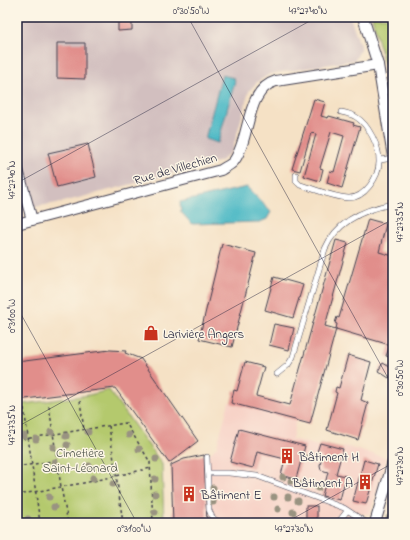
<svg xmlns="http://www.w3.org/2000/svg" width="410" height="540" font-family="'Indie Flower',sans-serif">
<rect width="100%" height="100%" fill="#fcf5e5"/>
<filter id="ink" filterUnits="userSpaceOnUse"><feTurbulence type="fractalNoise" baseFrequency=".025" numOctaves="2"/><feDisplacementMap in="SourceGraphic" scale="8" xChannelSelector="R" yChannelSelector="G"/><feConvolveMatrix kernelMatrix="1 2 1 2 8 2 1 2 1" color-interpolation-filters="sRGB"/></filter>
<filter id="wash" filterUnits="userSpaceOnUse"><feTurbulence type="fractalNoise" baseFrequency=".012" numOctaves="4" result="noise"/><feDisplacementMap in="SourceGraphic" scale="16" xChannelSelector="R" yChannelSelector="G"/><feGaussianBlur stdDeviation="0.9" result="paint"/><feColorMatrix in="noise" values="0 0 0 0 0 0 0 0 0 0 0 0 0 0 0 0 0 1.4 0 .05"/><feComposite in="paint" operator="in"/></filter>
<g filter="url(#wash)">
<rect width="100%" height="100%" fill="#f5e1c5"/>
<!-- built -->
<path fill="#f7d1c6" d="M229,402l67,18 -4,19 26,7 2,-3 23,6 1,-3 43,12 -17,56h-9l-4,9h-184l-2,-58 13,-6 26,-6 4,-3 3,-4z"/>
<!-- industrial -->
<path fill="#d2bfbf" d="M17,17h333l11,31 -6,12 -85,14 -13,8 -8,9 -17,60 -11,10 -158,41 -46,8z"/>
<!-- green -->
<g fill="#b4c96d" stroke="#6b7654">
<path d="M372,17h21v45l-9,1z"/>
<path d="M109,390l53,74 2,59h-146l-1,-118 72,-10z"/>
</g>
<!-- water -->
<g fill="#4ab8c5" stroke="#366d80">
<path d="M222,75l12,3 1,3 -17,62 -13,-4z"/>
<path d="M247,187l24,25 -4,7 -7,3 -68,2 -11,-12 -1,-10z"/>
</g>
<g id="blocks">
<!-- building -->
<g fill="#e18e8b">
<path d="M118,17h14v13l-14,1z"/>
<path d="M57,43h28v36l-28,-1z"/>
<path d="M314,99l11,3 -4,14 7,2 1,-2 25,7 -1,2 7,2 -18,61 -15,-5 3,-12 4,1 10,-36 -13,-4 -11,36 3,1 -3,12 -16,-5 12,-42 -5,-1 -11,38 -8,-2z"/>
<path d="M88,144l8,33 -39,10 -9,-34z"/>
<path d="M368,219l18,5 -7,28 14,4v31l-3,11 3,1v59l-7,-2 4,-11 -54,-16 1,-5 -2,-1 2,-6 2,1z"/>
<path d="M336,240l12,3 -23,83 11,3 -26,95 -79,-21 3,-13 3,1 8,-29 19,5 -8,29 34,9z"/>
<path d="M222,244l34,9 -24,94 -33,-8z"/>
<path d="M274,277l29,8 -10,33 -28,-8z"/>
<path d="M274,324l20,4 -5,22 -20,-5z"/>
<path d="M110,350l16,1 -1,2 16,6 57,82 -29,22 -54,-75 -98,12v-38z"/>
<path d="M348,355l23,7 -10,38 7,3 -10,37 -31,-10 10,-37 -2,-1 1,-5 3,1z"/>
<path d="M383,363l10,6 -4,9 -11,-7z"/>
<path d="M239,429l66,17 -9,33 -15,-4 4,-16 -28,-7 -4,16 -23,-6z"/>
<path d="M320,443l23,6 -7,25 10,2 -6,24 -18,-4 6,-24 -7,-2 -1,-5 2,-8 -6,-2z"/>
<path d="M204,455l3,67 -34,1 -2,-58 13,-6z"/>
<path d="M364,460l14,4 -12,40 -13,-3z"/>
<rect x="306" y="506" width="11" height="13"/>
</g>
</g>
</g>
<g filter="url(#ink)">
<use href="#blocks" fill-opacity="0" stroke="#423f50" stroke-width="1"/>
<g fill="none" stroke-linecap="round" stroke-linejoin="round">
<defs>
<g id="service">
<path d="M380,160l13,-2"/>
<path d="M296,175v6l4,4c15,4 32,12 48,13 16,1 31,-21 31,-36 1,-15 -11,-38 -23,-45 -5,-3 -10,-4 -15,-5"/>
<path d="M277,374l11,-9 5,-8 32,-108c12,-28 39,-40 68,-45"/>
<path d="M207,457l2,53 3,7 7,6"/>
<path d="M208,473h21l28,3 87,32 23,15"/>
<path d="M335,523l5,-3 7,-9"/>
</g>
<g id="minor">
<path d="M363,17l15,48 15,92"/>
<path d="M17,166l15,54"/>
<path d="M17,224l204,-54c4,-3 10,-5 13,-9 17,-23 11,-71 42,-80l102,-16"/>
<path d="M375,523l18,-61"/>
</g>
</defs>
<!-- service casing -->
<use href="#service" stroke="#423f50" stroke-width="6"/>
<!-- minor casing -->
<use href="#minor" stroke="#423f50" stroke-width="12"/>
<!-- path -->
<g stroke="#423f50" stroke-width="1.5" stroke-dasharray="3 3" stroke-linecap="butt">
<path d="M80,401l4,29"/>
<path d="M49,406l12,81 7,36"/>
<path d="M24,408l16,115"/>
<path d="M109,426l14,97"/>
<path d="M17,440l109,-17 24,39 3,61"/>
<path d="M17,467l41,-7"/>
<path d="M17,495l77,-14 57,-13"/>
</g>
<!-- service -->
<use href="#service" stroke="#fff" stroke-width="5"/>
<!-- minor -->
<use href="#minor" stroke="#fff" stroke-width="10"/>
</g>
<!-- trees -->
<g fill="#999381">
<circle cx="51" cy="432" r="3.5"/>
<circle cx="88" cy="432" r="3.5"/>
<circle cx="129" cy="435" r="3.5"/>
<circle cx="24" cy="436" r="3.5"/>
<circle cx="66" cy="436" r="3.5"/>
<circle cx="36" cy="439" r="3.5"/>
<circle cx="67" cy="445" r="3.5"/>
<circle cx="53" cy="447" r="3.5"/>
<circle cx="139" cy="449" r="3.5"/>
<circle cx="307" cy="458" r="3.5"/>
<circle cx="156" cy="459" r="3.5"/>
<circle cx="55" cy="462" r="3.5"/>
<circle cx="89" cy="466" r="3.5"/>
<circle cx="61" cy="467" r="3.5"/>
<circle cx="283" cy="477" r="3.5"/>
<circle cx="93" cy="478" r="3.5"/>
<circle cx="155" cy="479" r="3.5"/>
<circle cx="291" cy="481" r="3.5"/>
<circle cx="113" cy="484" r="3.5"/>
<circle cx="303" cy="484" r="3.5"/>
<circle cx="213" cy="488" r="3.5"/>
<circle cx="318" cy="488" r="3.5"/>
<circle cx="155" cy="494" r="3.5"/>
<circle cx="49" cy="497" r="3.5"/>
<circle cx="274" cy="497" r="3.5"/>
<circle cx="288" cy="497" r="3.5"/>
<circle cx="298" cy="501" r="3.5"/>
<circle cx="213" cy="502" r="3.5"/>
<circle cx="54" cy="507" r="3.5"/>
<circle cx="278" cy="509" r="3.5"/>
<circle cx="155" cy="512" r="3.5"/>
<circle cx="293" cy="512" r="3.5"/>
<circle cx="389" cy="518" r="3.5"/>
<circle cx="28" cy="519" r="3.5"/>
</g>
</g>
<!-- ticks -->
<path fill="none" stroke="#22223b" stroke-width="1" stroke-opacity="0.45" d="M188,17l205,370M17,183l300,-166M17,307l120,216M17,427l376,-208M285,523l108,-60"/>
<!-- icons -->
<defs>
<symbol id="shop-bare" viewBox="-9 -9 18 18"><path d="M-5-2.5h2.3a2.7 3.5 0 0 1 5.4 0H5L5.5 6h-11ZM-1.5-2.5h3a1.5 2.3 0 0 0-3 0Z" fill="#c8321e" stroke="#fcf5e5" stroke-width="2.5" paint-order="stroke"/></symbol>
<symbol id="building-bare" viewBox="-9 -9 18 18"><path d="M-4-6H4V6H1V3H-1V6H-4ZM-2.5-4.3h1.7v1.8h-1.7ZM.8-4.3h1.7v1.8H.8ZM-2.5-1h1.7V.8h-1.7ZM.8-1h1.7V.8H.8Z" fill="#c8321e" stroke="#fcf5e5" stroke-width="2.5" paint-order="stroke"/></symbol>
</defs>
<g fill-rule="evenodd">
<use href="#shop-bare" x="140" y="322" width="22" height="22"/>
<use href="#building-bare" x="276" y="445" width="22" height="22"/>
<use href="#building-bare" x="354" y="471" width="22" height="22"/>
<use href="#building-bare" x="178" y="483" width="22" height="22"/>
</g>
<g text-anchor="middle" stroke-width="3" stroke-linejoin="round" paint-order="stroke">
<!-- street labels -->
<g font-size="13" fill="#22223b" stroke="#fcf5e5">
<text transform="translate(175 168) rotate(-16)" y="5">Rue de Villechien</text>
</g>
<!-- poi labels -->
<g font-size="13" fill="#22223b" stroke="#fcf5e5" text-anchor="start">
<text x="163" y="338">Larivière Angers</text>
<text x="299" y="461">Bâtiment H</text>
<text x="353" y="487" text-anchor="end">Bâtiment A</text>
<text x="201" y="499">Bâtiment E</text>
</g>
<!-- park labels -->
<g font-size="13" fill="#4e544a" stroke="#fcf5e5">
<text x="80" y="457">Cimetière<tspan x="80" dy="15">Saint-Léonard</tspan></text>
</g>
</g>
<!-- margin -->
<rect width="410" height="540" fill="none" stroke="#fcf5e5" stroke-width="44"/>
<rect x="22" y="22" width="366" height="496" fill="none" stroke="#22223b" stroke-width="1.5"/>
<g font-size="10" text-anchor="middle" fill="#22223b">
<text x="191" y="14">0°30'50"W</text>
<text x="308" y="14">47°27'40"N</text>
<text transform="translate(11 180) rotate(-90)" y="4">47°27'40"N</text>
<text transform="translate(399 222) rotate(-90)" y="4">47°27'35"N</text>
<text transform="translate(11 316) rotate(-90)" y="4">0°31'00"W</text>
<text transform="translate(399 378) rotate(-90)" y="4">0°30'50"W</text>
<text transform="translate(11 425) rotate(-90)" y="4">47°27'35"N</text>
<text transform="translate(399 466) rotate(-90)" y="4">47°27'30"N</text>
<text x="134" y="532">0°31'00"W</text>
<text x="294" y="532">47°27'30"N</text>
</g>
</svg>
